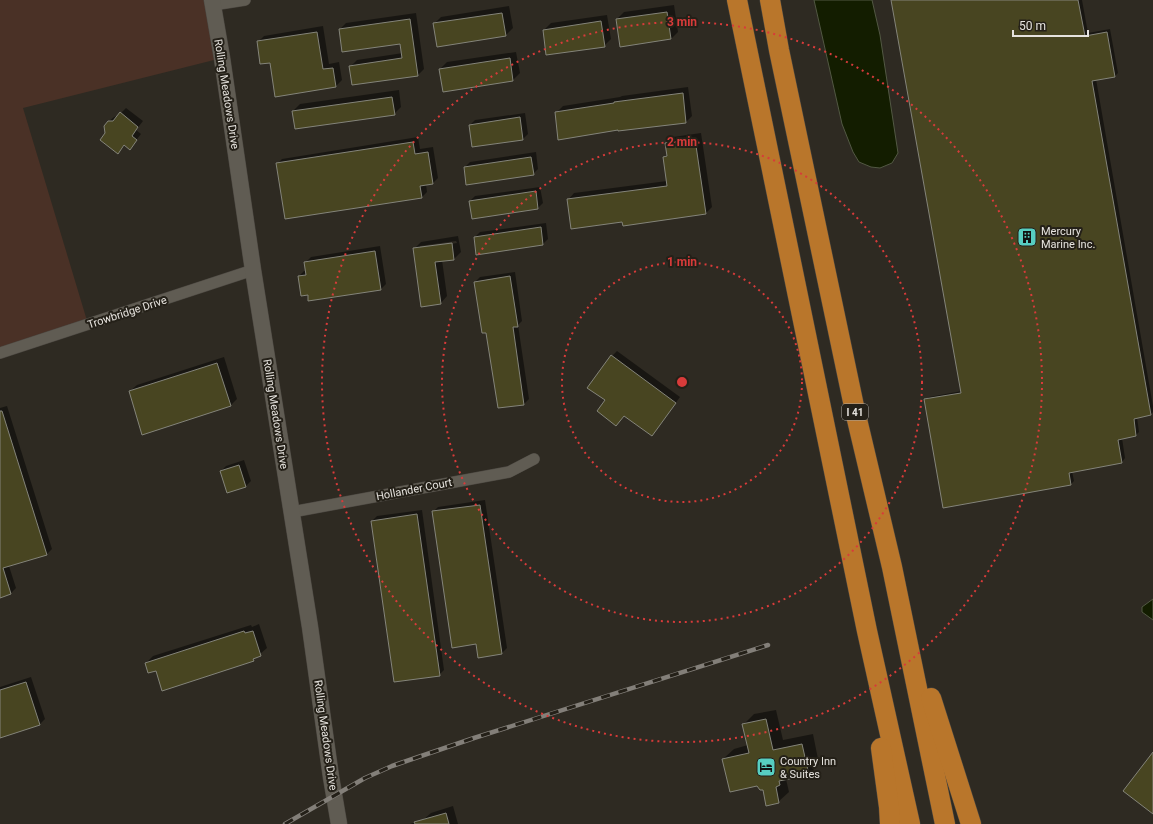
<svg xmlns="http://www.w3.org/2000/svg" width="1153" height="824" font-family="Roboto,sans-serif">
<rect width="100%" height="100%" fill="#2e2a22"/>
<!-- green -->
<path fill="#4a3126" d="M0,0h212l10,58 -199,50 65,216 -88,29z"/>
<!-- water -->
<g fill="#131d00" stroke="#525843">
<path d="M814,0h58l8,35 18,118 -6,10 -12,5 -9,-1 -12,-5 -6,-10 -11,-28z"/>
<path d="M1153,599v21l-11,-8v-5z"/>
</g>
<!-- shadow -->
<g fill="#0007" fill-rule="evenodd">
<path d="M892,0h190l6,33 22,-4 8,44 -3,3 -19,3 57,327v6l-2,2 -14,3 2,15 -3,3 -14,3 3,20 -3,4 -50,9 2,10 -3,3 -146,-84 4,-3 33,-6z"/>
<path d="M674,5l4,27 -7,7 -50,7 -4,-27 7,-7z"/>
<path d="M509,6l4,22 -7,7 -72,-11 7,-7z"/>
<path d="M416,13l8,56 -6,6 -65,9 -2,-18 6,-6 46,-7 -2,-10 -61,-14 6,-6z"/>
<path d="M607,15l4,24 -7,7 -60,-16 7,-7z"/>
<path d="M323,26l6,38 10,-2 3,18 -6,6 -78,-44 6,-6z"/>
<path d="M516,52l4,21 -7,7 -73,-11 7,-7z"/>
<path d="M688,87l4,29 -6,6 -67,8 -62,-18 6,-6 57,-9 2,-1z"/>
<path d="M399,90l2,17 -7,7 -101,-3 7,-7z"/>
<path d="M126,108l17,13 -7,9 5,4 -11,14 -5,-3 -7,8 -12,-20 2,-11 6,-5 4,-1z"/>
<path d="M525,113l3,21 -5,5 -53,-14 5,-5z"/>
<path d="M701,133l11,74 -7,7 -82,7 -55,-21 6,-7 93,-12 -3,-24 4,-4 -2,-9 7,-7z"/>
<path d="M418,137l2,12 13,-2 5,31 -5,5 -7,1 1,8 -5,5 -145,-33 5,-5z"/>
<path d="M536,152l2,17 -5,5 -68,-7 5,-5z"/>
<path d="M540,187l3,16 -5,5 -68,-7 5,-5z"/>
<path d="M546,223l2,16 -5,5 -68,-7 5,-5z"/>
<path d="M458,236l3,16 -7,7 -12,1 5,36 -6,7 -27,-54 7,-7zM456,241l1,2 -37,5v-2z"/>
<path d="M380,246l6,38 -5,5 -73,5 -9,-18 5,-5h3l-1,-9 5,-5z"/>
<path d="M515,272l7,49 -4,4 11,74 -5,5 -25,3 -12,-74 -12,-51 5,-5z"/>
<path d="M617,351l63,46 -28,38 -27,-20 -9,9 -4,-68z"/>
<path d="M224,357l13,42 -7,7 -100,-15 7,-6z"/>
<path d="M7,406l45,143 -5,5 -38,12 7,22 -5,5 -11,4v-189z"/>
<path d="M244,460l7,21 -5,5 -25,-15 5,-5z"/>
<path d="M485,500l22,148 -5,5 -25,-10 -44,-131 5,-5z"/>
<path d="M422,510l22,160 -5,5 -67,-154 5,-5z"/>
<path d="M259,624l8,24 -14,12 -97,9 -10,-6 7,-7 98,-31 1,2z"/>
<path d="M31,677l14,42 -5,5 -40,13v-50z"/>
<path d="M776,710l7,30 30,-6 6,30 -10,10 -23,5 3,13 -11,10 -14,-14 -41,-29 11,-10 14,-4 -5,-20 11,-11z"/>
<path d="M453,806l5,18h-48l14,-5 7,-6z"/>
</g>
<!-- building -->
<g fill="#484521" stroke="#84847a">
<path d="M891,0h187l7,36 22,-4 8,45 -23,4 59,334 -17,4 2,17 -18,4 4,23 -53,10 2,12 -128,23 -19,-109 37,-6z"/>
<path d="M667,12l4,27 -51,8 -4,-28z"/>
<path d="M502,13l4,23 -69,11 -4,-24z"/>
<path d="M410,19l8,57 -66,9 -3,-19 53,-8 -2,-14 -58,8 -3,-23z"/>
<path d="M601,21l4,26 -59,8 -3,-25z"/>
<path d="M317,32l6,37 10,-1 3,19 -61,10 -5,-34 -10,1 -3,-23z"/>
<path d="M510,58l3,23 -70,11 -4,-23z"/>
<path d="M683,93l3,30 -68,8v-1l-60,10 -3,-28 59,-9v-1z"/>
<path d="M392,97l3,18 -100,14 -3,-18z"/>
<path d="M120,112l18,15 -6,9 5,4 -7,10 -6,-5 -6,9 -18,-14 5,-7 -1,-7 4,-5h5z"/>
<path d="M520,117l3,23 -51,7 -3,-22z"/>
<path d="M695,139l11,75 -83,12 -1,-4 -51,7 -4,-30 100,-13 -4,-29 4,-1 -2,-13z"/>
<path d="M413,142l2,12 13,-2 5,32 -13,2 2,12 -137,21 -9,-56z"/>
<path d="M531,157l3,18 -68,10 -2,-18z"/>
<path d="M536,191l2,18 -66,10 -3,-18z"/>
<path d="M541,227l2,18 -67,10 -2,-18z"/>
<path d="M452,243l2,17 -19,2 6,42 -20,3 -8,-59z"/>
<path d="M375,251l6,39 -73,11v-6l-7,1 -3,-20 8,-1 -2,-13z"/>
<path d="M510,276l8,51h-5l11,78 -26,3 -12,-75h-4l-8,-51z"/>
<path d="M611,355l65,48 -24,33 -28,-20 -8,10 -19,-15 8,-11 -18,-12z"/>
<path d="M217,363l14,43 -89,29 -13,-44z"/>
<path d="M0,411h2l45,144 -44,13 8,26 -11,4z"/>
<path d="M239,465l7,22 -19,6 -7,-22z"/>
<path d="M480,505l22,149 -24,4 -2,-14 -24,4 -20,-137z"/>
<path d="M417,514l23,162 -46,6 -23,-161z"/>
<path d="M244,631l1,2 8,-2 8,25 -8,3 1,2 -92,30 -6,-20 -8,2 -3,-10z"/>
<path d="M26,682l14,43 -40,13v-48z"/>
<path d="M766,719l7,31 29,-6 7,31 -30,6 1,4 -4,2 3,16 -13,3 -3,-16h-3l-3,-4 -27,6 -8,-33 27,-6 -7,-29z"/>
<path d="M1153,752v62l-30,-23z"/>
<path d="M446,813l3,11h-34l-1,-2z"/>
</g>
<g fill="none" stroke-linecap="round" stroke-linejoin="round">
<defs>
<g id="minor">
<path d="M213,5l32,-5"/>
<path d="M0,353l253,-83"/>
<path d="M292,512l217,-40 25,-13"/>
</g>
<path id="secondary" d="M212,0l10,58 31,212 57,357 21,150 8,47"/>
<g id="motorway">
<path d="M737,0l130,631 43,193"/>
<path d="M770,0l9,50 76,361 37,156 53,257"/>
<path d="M931,698l40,126"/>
<path d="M881,748l8,59 1,17"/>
</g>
</defs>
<!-- minor casing -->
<use href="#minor" stroke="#4c4842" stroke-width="12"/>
<!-- secondary casing -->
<use href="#secondary" stroke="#4c4842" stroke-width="17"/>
<!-- motorway casing -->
<use href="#motorway" stroke="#4c4842" stroke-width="21"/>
<!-- minor -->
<use href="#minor" stroke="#605c53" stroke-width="11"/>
<!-- secondary -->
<use href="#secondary" stroke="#605c53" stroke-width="16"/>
<!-- motorway -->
<use href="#motorway" stroke="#b9762b" stroke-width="20"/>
<defs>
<path id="rail" d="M285,824l80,-46 27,-12 82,-28 294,-93"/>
</defs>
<!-- rail casing -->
<use href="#rail" stroke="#837f79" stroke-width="4.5"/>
<!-- rail -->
<use href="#rail" stroke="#242018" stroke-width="3" stroke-dasharray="9" stroke-linecap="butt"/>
</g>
<!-- distance rings -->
<g fill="none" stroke="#d83b3a" stroke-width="2" stroke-dasharray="2 4">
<circle cx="682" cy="382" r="120"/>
<circle cx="682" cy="382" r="240"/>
<circle cx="682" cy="382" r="360"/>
</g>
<!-- icons -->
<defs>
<symbol id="building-square" viewBox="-11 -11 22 22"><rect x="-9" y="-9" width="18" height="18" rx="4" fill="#57cec1" stroke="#242018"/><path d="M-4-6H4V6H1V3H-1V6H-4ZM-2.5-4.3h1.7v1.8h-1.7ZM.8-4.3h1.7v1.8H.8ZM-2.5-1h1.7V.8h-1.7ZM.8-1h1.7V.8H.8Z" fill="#111"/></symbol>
<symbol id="hotel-square" viewBox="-11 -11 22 22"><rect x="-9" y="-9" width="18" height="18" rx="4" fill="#57cec1" stroke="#242018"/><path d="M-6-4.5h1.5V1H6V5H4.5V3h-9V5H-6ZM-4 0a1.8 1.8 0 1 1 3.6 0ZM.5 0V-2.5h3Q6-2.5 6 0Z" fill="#111"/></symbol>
</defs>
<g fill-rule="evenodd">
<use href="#building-square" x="1016" y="226" width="22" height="22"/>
<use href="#hotel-square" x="755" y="756" width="22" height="22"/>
</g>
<g text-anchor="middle" stroke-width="4" stroke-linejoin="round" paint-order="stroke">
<!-- shield labels -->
<rect fill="#242018" stroke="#aca8a3" stroke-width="1" x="842" y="404" width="26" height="16" rx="3"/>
<g font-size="10" font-weight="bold" fill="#e6e3de">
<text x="855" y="416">I 41</text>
</g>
<!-- street labels -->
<g font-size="11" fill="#e6e3de" stroke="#242018">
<text transform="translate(227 94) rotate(81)" y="4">Rolling Meadows Drive</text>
<text transform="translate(127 312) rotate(-18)" y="4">Trowbridge Drive</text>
<text transform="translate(276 414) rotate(81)" y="4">Rolling Meadows Drive</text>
<text transform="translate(414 489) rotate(-11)" y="4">Hollander Court</text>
<text transform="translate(326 735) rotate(82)" y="4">Rolling Meadows Drive</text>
</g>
<!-- poi labels -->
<g font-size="11" fill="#e6e3de" stroke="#242018" text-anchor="start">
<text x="1041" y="235">Mercury<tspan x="1041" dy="13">Marine Inc.</tspan></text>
<text x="780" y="765">Country Inn<tspan x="780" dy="13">&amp; Suites</tspan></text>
</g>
</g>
<circle cx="682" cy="382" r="6" fill="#d83b3a" stroke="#242018" stroke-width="2"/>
<g font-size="12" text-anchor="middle" font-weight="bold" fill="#d83b3a" stroke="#242018" stroke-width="4" stroke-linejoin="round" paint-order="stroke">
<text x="682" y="26">3 min</text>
<text x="682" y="146">2 min</text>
<text x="682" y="266">1 min</text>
</g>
<!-- scale -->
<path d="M1013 30v6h75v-6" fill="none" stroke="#e6e3de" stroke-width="2"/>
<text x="1019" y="30" font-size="12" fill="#e6e3de" stroke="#242018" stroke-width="3" paint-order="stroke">50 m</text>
</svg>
